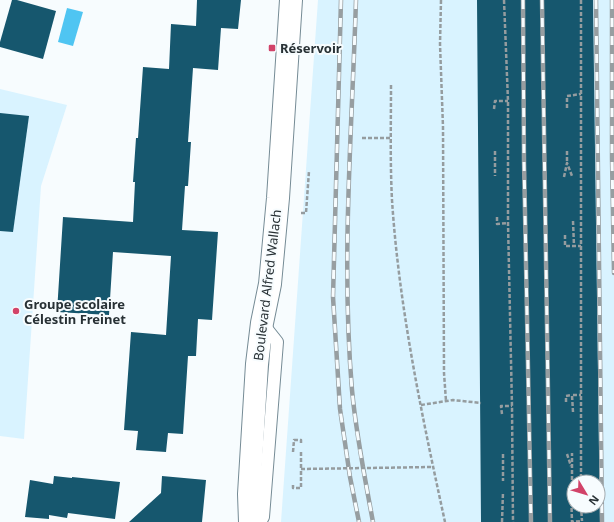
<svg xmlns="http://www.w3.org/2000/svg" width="614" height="522" font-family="'Noto Sans',sans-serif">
<rect width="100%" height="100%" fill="#f7fcfe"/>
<!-- built -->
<g fill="#d9f3ff" fill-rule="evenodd">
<path d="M318,0h296v522h-333zM574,482h24v24h-24z"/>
<path d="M0,89l67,16 -26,81 -17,253 -24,-3z"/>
</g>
<!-- water -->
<path fill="#4fc5f2" d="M67,8l16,4 -10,34 -15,-4z"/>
<!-- building -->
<g fill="#16576e" fill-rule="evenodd">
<path d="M12,0h5l39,11 -13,48 -43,-12v-5z"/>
<path d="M197,0h44l-3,29 -17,-1 -3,42 -25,-2 -5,74h3l-3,44h-3l-3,44 36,2 -6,88 -14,-1 -2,37h-8l-5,78 -15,-1 -2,19 -30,-2 2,-19 -14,-1 7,-98 35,3 5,-79 -58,-4 -4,63 -52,-3 6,-95 70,5 2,-40h-2l3,-44h2l5,-71 26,2 2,-45 25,2z"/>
<path d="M477,0h116l7,522h-119zM574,482h24v24h-24z"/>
<path d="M0,113l29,3 -16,116 -13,-1z"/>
<path d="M54,476l18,2v-1l48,5 -5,37 -47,-6 -1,5 -18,-3v4l-24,-2 5,-37 23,4z"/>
<path d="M162,476l44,4 -4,42h-73l32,-29z"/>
</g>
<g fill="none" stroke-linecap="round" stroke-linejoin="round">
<defs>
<path id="service" d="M260,522l3,-5 14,-175 -15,-19"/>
<path id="primary" d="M250,522l-1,-28 8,-130 5,-41 8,-39 8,-86 13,-198"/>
</defs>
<!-- service casing -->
<use href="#service" stroke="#758b95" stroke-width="14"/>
<!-- primary casing -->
<use href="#primary" stroke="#758b95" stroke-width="24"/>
<!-- path -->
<g stroke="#959c9f" stroke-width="2.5" stroke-dasharray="4 2" stroke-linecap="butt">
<path d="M441,0l-1,44 3,83 1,246 2,28"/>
<path d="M504,0l4,101v122l4,183 1,116"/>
<path d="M581,0v482"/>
<path d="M391,85c0,38 -1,76 1,115 7,108 30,216 53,322"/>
<path d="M567,108v-12l14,-2"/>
<path d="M494,109l1,-8h13"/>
<path d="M362,138h28"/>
<path d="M495,151v25"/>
<path d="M567,151v12"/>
<path d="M564,177l3,-14 5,13"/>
<path d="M301,213h5l3,-42"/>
<path d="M497,217v7l11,-1"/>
<path d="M573,221l1,25"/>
<path d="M565,235v11h16"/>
<path d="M566,402v-6l6,-1"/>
<path d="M421,405l32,-5 28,3"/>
<path d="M573,412l-1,-17h9"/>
<path d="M502,414l-1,-8h11"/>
<path d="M293,452l1,-12h7v3"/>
<path d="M301,452v17"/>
<path d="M503,454v27"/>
<path d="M567,454l4,12"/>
<path d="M572,480v-27"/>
<path d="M571,490l1,32 10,-1"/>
<path d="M581,506l1,15"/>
<path d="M502,522l1,-30"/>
</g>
<!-- service -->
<use href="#service" stroke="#fff" stroke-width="12"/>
<!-- primary -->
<use href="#primary" stroke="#fff" stroke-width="22"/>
<defs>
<g id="rail">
<path d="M341,0l-8,297 7,112 10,68 9,45"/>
<path d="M356,0c-4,130 -15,261 -4,390 4,44 13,89 21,132"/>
<path d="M523,0l1,161 7,361"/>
<path d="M542,0l8,522"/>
<path d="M596,0l6,522"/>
<path d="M612,0v158l2,115"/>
</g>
</defs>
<!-- rail casing -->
<use href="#rail" stroke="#979ea1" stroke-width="4.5"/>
<!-- rail -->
<use href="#rail" stroke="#f7fcfe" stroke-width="3" stroke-dasharray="9" stroke-linecap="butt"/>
<!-- path-bridge -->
<path stroke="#959c9f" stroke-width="2.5" stroke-dasharray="4 2" stroke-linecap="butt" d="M293,485v3h8v-19l131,-2"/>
</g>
<!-- markers -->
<g fill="#d24369" stroke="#f7fcfe" stroke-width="1.5">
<rect x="268" y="44" width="8" height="8" rx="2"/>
<circle cx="16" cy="311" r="4"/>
</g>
<g text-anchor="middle" stroke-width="4" stroke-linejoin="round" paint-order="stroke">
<!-- poi labels -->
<g font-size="13" font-weight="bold" fill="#283135" stroke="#f7fcfe" text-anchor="start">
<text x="280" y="53">Réservoir</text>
<text x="24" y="309">Groupe scolaire<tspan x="24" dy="15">Célestin Freinet</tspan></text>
</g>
<!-- street labels -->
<g font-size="13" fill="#283135" stroke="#f7fcfe">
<text transform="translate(267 285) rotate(-83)" y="5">Boulevard Alfred Wallach</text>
</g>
</g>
<!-- north arrow -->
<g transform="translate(586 494) rotate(128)"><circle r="19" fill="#f7fcfe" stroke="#a4abae"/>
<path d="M0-3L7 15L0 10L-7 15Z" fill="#d24369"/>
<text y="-6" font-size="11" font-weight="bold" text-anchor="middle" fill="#283135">N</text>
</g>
</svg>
